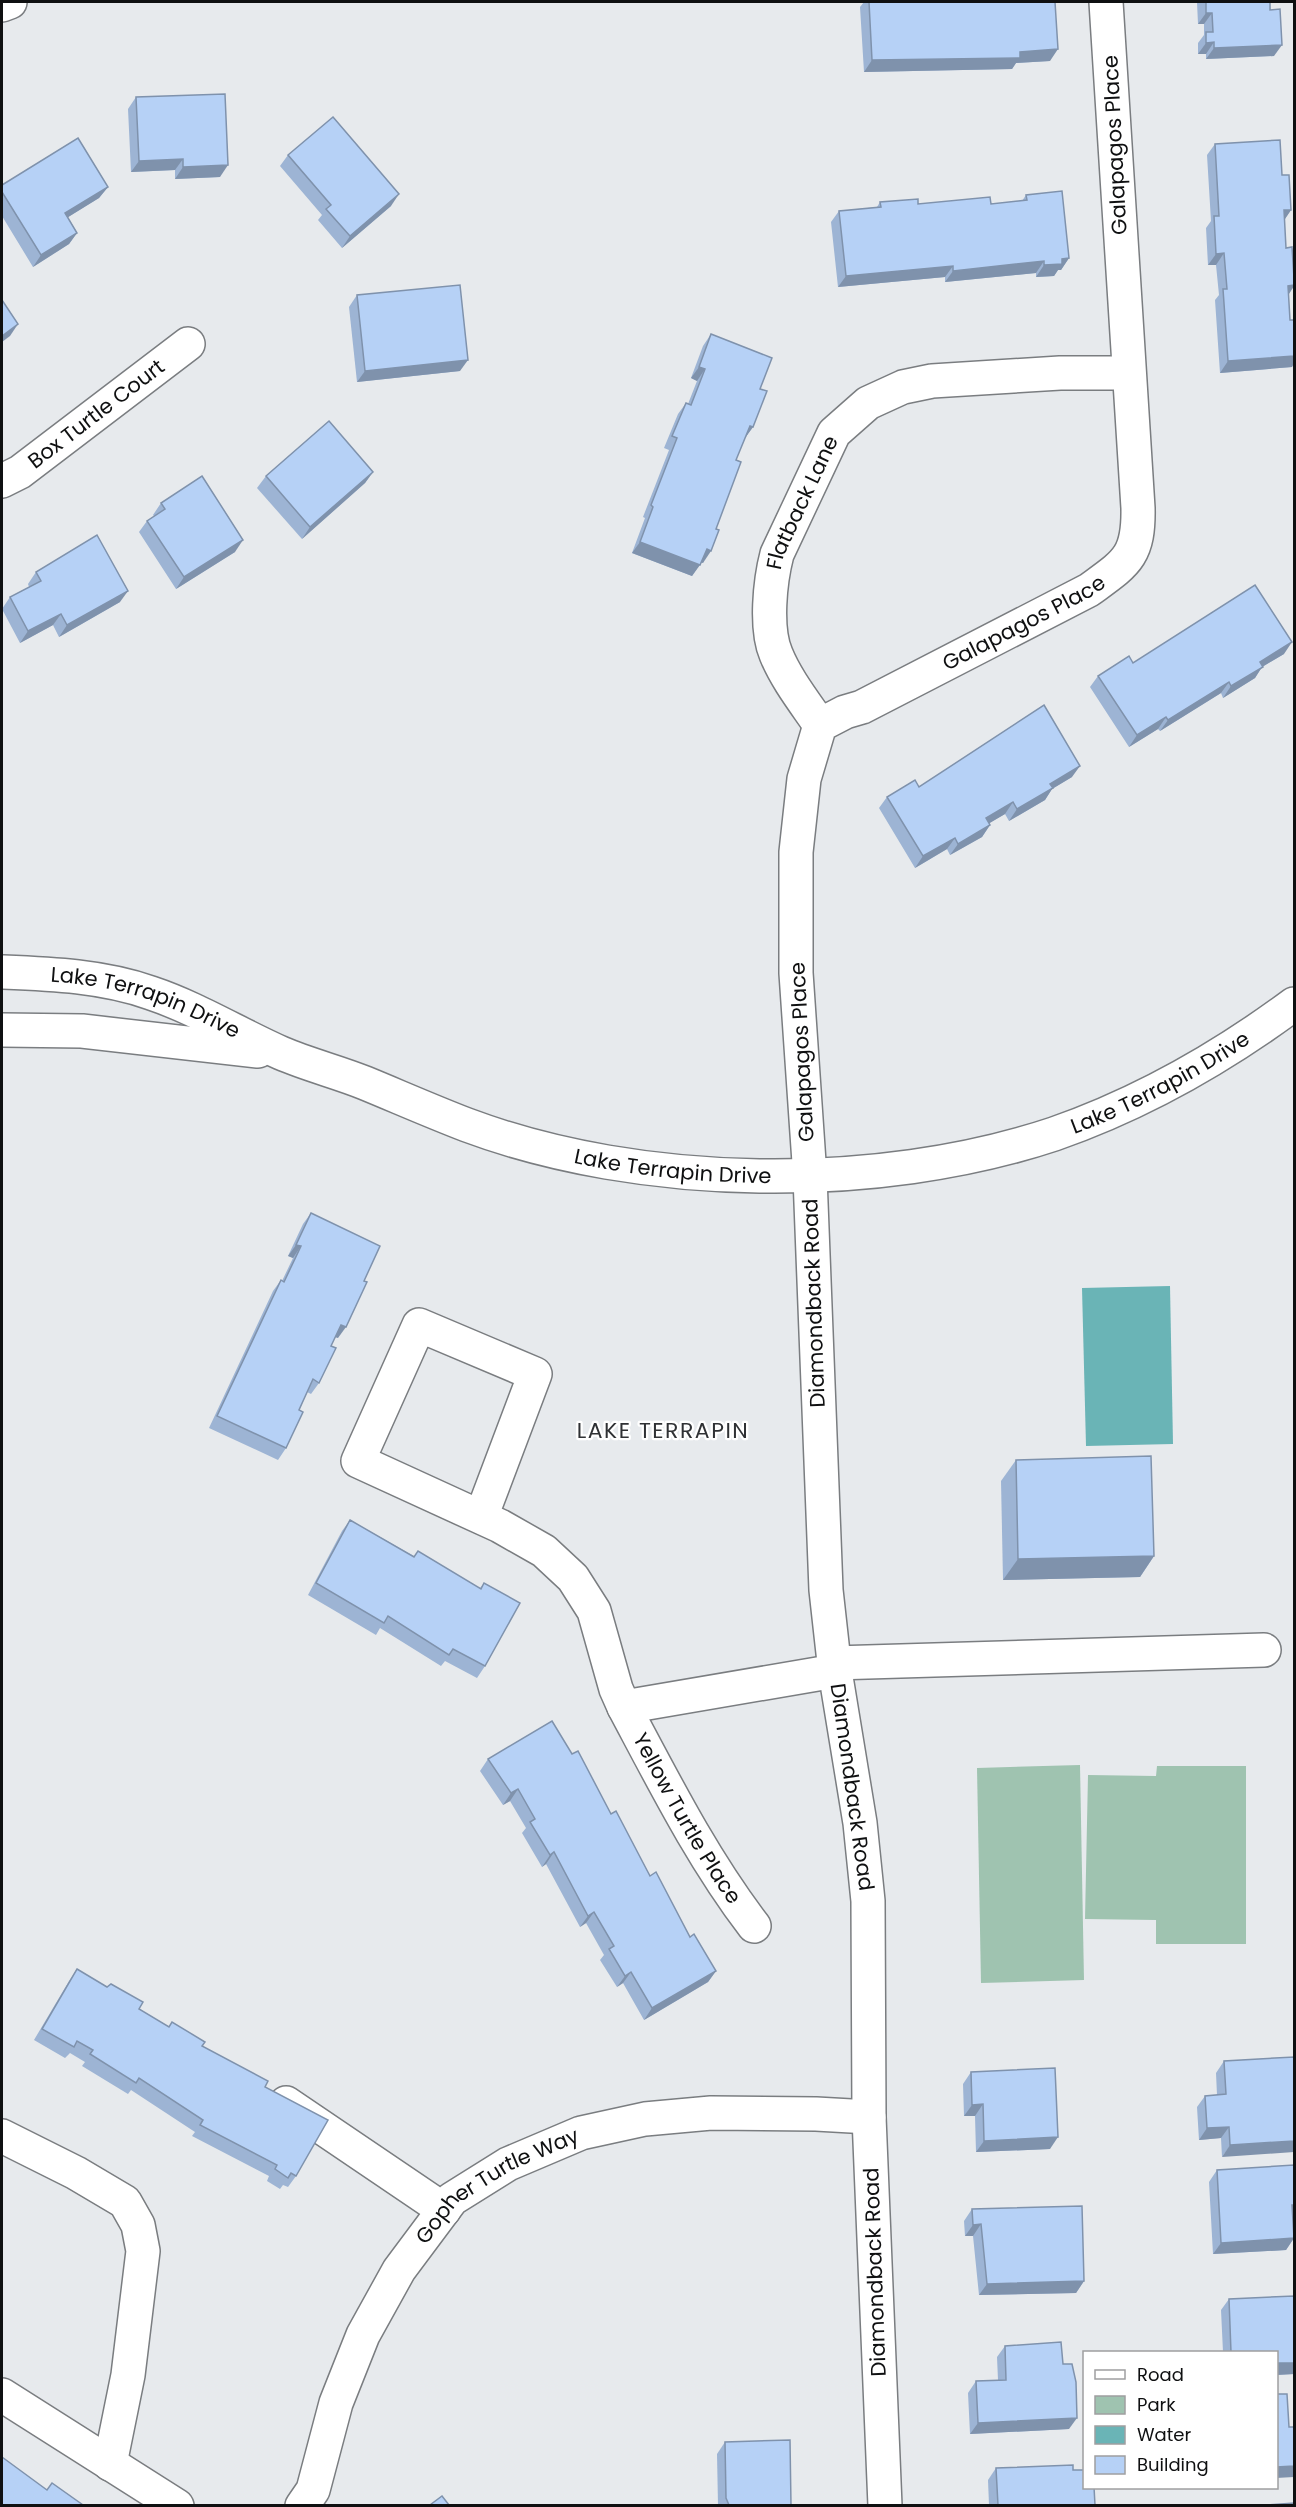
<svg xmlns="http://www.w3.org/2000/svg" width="1296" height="2507" font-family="Poppins,sans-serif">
<rect width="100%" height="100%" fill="#e7eaed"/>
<!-- green -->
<g fill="#9fc3b0">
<path d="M1080,1765l4,215 -103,3 -4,-215z"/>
<path d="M1157,1766h89v178h-90v-24l-71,-1 3,-144 68,1z"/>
</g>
<!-- water -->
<path fill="#6ab4b6" d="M1170,1286l3,158 -87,2 -4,-158z"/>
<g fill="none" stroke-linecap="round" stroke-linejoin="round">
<defs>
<g id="minor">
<path d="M2,5l8,-3"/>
<path id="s1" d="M2,481l18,-9 168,-128"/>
<path id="s2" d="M820,725c-15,-22 -34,-46 -44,-71 -11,-26 -6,-73 1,-100l57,-121 34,-30 35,-16 29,-6 128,-8h68"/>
<path id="s3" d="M2,972c49,2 101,4 149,21 45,15 87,41 130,60 28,12 57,19 84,30 34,14 68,29 102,42 174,65 410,68 587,9 86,-30 167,-76 240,-130"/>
<path d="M2,1030l80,1 176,20"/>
<path id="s4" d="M481,1517l54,-143 -116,-49 -61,136 142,65 44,25 29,27 21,33 22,78 8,18c40,75 78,151 130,219"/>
<path d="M834,1663l430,-13"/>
<path d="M624,1707l211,-36"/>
<path d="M286,2103l158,107"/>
<path d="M2,2136l74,37 49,29 13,23 5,26 -15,124 -18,89"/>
<path d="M2,2395l175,111"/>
<path id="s5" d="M302,2506l11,-16 23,-87 27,-68 36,-65 53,-71 56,-35 73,-31 64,-14 66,-6 105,1 53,3"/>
<path id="s6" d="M885,2506l-16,-389 -1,-216 -8,-78 -25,-152 -9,-81 -16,-413 -14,-204v-121l8,-73 16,-54 25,-13 17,-5 227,-117c37,-27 50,-33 49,-82l-32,-506"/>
</g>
</defs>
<!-- minor casing -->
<use href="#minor" stroke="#7a7d80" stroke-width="36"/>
<!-- minor -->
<use href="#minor" stroke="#fff" stroke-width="33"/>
</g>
<!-- wall -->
<g fill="#9db4d4">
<path d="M864,2h191l-5,59 -34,2 -4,6 -148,3 -4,-65z"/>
<path d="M1197,2h73l4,54 -68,3v-5h-8v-11l6,-8v-11h-6z"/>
<path d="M136,97l84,80 -45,2v-9l-44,2 -3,-63z"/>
<path d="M1215,144l67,31 9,35 -7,10 2,28 8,38 -6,9 2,25h4v43l-2,4 -72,6 -5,-73 4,-5 -3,-30h-8l-2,-37 5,-7 -4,-66z"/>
<path d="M288,155l103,51 -49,42 -24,-28 4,-5 -42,-49z"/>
<path d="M2,185l106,2 -9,11 -31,19 9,16 -8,11 -36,23 -31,-51z"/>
<path d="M1026,195l43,63 -8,12h-3l-4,6 -18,1v-4l-91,9v-5l-107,10 -7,-65 8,-11 38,-4 3,-5 38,2h73l31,-3z"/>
<path d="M357,295l103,76 -103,11 -8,-75z"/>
<path d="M711,334l49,55 -7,38 -8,11 -9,22 -33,103 -2,-1 -9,14 -60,-23 13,-35 -2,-1 26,-67 -5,-2 14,-34 8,-11 2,1 9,-23 -6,-3 12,-32z"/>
<path d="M373,472l-8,11 -63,56 -45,-51 9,-12z"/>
<path d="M161,503l74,49 -59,37 -37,-57 8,-11 7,-5 -1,-1z"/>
<path d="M36,572l84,30 -61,35 -6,-12 -33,18 -18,-34 8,-12 19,-10 -1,-3z"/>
<path d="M1284,654l-22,13 -7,11 -32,20 -2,-5 -61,38 -2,-2 -29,18 -39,-60 8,-11 35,-13z"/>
<path d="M1072,777l-20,12 -7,11 -36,21 -4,-7 -16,9 1,2 -8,12 -32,18 -3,-6 -32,19 -36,-60 8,-11 32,-10z"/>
<path d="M311,1213l27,125 -3,-1 -4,9 -12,37 -8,11 -4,-2 -8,18 -13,38 -8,12 -69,-32 64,-137 8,-11 1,1 11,-23 -5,-2 15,-32z"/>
<path d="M1016,1460l138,96 -14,21 -137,3 -2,-99z"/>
<path d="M350,1520l64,36 66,32 4,-5 1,83 -8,12 -32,-17 -4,5 -61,-38 -4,7 -68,-40 34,-64z"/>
<path d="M572,1754l118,183 26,34 -8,11 -64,38 -21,-37 -6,4 -17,-27 4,-5 -18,-32 -6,4 -34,-63 -4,3 -20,-34 4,-5 -16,-27 -7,4 -23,-34 8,-12z"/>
<path d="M77,1969l62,40 63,37 63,41 31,89 -8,11 -5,-2 -3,4 -13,-8 2,-5 -77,-40 3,-4 -64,-42 -3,4 -46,-28 3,-4 -15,-9 -5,5 -31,-18 35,-59z"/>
<path d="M1294,2057l-72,100 -1,-19 -22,2 -2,-33 8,-11 12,-1 -1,-22 8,-12z"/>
<path d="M971,2072l79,77 -74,3 -1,-36h-11l-1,-32z"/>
<path d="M1294,2165v51h-1l1,22 -8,12 -73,4 -4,-72 8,-12z"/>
<path d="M972,2209l112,72 -8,12 -97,2 -6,-59h-8l-1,-15z"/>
<path d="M1294,2296v78l-18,1v-23h-53l-2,-42 8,-11z"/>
<path d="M1005,2346l58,18 6,65 -99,5 -2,-41 8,-12 22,-1 -1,-23z"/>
<path d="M725,2442l66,63h-73l-1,-51z"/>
<path d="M996,2468l77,2 21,35h-105l-1,-25z"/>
</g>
<!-- shaded-wall -->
<g fill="#7f92ac">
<path d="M1206,13h6l-8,11h-6z"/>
<path d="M1214,42l-8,12h-8l8,-11z"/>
<path d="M1282,45l-8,11 -68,3 8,-11z"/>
<path d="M1058,49l-8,12 -34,2 -4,6 -148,3 8,-12z"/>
<path d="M183,159l-8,11 -44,2 8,-11z"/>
<path d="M228,165l-8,12 -45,2 8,-12z"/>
<path d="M108,187l-9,11 -42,26 8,-11z"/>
<path d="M399,194l-8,12 -49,42 8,-12z"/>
<path d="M1284,210h7l-8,12z"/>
<path d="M77,233l-8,11 -36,23 8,-12z"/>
<path d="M1224,253l-8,12h-8l8,-11z"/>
<path d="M1069,258l-8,12h-3l-4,6 -18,1 8,-12 18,-6z"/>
<path d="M1044,261l-8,12 -91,9 8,-11z"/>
<path d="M953,266l-8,11 -107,10 8,-11z"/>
<path d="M1294,285v1l-7,11 1,-11z"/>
<path d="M18,324l-8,12 -8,6v-6z"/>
<path d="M1294,356v7l-2,4 -72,6 8,-12z"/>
<path d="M468,360l-8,11 -103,11 8,-11z"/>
<path d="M699,367l6,2 -8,12 -6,-3z"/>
<path d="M750,426l3,1 -8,11 -3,-1z"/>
<path d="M373,472l-8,11 -63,56 8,-12z"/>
<path d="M243,540l-8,12 -59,37 8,-12z"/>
<path d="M640,542l60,23 -8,11 -60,-23z"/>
<path d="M707,549l4,2 -8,12 -5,-2z"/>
<path d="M128,591l-8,11 -61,35 8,-12z"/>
<path d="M61,614l-8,11 -33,18 8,-12z"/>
<path d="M1292,642l-8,12 -22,13 -7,11 -32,20 8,-12 29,-24z"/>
<path d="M1229,682l-8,11 -61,38 8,-11z"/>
<path d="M1166,717l-8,12 -29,18 8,-12z"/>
<path d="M1080,766l-8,11 -20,12 -7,11 -36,21 8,-12 33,-25z"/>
<path d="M1013,802l-8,12 -27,16 8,-12z"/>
<path d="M990,825l-8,12 -32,18 8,-11z"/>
<path d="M955,838l-8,11 -32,19 8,-12z"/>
<path d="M296,1245l5,1 -8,12 -5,-2z"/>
<path d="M341,1325l5,2 -8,11 -5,-2z"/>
<path d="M1154,1556l-14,21 -137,3 15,-21z"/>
<path d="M518,1789l-8,12 -7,4 8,-12z"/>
<path d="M554,1852l-8,12 -4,3 8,-12z"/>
<path d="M594,1912l-8,11 -6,4 8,-11z"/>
<path d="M716,1971l-8,11 -64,38 8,-12z"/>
<path d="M631,1972l-8,11 -6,4 8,-11z"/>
<path d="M983,2104l-8,12h-11l8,-11z"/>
<path d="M1229,2127l-8,11 -22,2 8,-12z"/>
<path d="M1058,2137l-8,12 -74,3 8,-11z"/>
<path d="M1294,2141v11l-72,5 8,-12z"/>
<path d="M1292,2205h2v11h-10z"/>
<path d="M981,2224l-8,12h-8l8,-11z"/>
<path d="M1294,2238l-8,12 -73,4 8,-11z"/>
<path d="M1084,2281l-8,12 -97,2 8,-11z"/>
<path d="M1276,2363h18v11l-18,1z"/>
<path d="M1077,2418l-8,11 -99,5 8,-11z"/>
<path d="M1294,2466v11l-18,1v-11z"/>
</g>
<!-- building -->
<g fill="#b6d1f6" stroke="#7f92ac" stroke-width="1.5">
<path d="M869,2h186l3,47 -38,3v6l-148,2z"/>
<path d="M1206,2h64v8l10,-1 2,36 -68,3v-6l-8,1v-11h7l-1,-19h-6z"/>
<path d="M225,94l3,71 -45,2v-8l-44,2 -3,-64z"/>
<path d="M333,117l66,77 -49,42 -24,-27 5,-4 -43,-50z"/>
<path d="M78,138l30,49 -43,26 12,20 -36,22 -39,-63v-7z"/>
<path d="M1280,140l2,35h7l2,35h-7l2,38 6,-1 2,31v7l-6,1 2,34h4v36l-66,5 -5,-72h4l-3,-36 -8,1 -2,-38h5l-4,-72z"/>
<path d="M1062,191l7,67 -7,1v5l-18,1v-4l-91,10v-5l-107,10 -7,-65 42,-4 -1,-5 38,-3v5l72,-7 1,7 36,-4 -1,-5z"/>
<path d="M460,285l8,75 -103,11 -8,-76z"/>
<path d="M2,300l16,24 -16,12z"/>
<path d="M711,334l61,24 -12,31 7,2 -14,36 -3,-1 -14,34 5,2 -25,67 3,1 -8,21 -4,-2 -7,16 -60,-23 13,-35 -2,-2 26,-67 -5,-2 14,-33 5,2 14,-36 -6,-2z"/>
<path d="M329,421l44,51 -63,55 -44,-51z"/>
<path d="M202,476l41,64 -59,37 -37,-56 18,-12 -4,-6z"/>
<path d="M97,535l31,56 -61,34 -6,-11 -33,17 -18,-34 31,-16 -5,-9z"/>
<path d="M1255,585l37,57 -32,20 3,5 -32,19 -2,-4 -61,38 -2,-3 -29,18 -39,-59 31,-20 4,7z"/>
<path d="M1044,705l36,61 -30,18 3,4 -36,21 -4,-7 -27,16 4,7 -32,19 -3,-6 -32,18 -36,-59 28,-17 4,7z"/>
<path d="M311,1213l69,33 -16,35 3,1 -21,45 -5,-2 -10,21 5,2 -17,35 -6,-4 -14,31 4,2 -17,36 -69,-32 64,-136 3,2 17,-36 -5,-1z"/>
<path d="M1151,1456l3,100 -136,3 -2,-99z"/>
<path d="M350,1520l64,37 4,-6 63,38 3,-6 36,20 -35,63 -32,-17 -4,6 -61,-39 -4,7 -68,-40z"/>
<path d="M552,1721l20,33 6,-3 33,63 5,-3 34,65 6,-4 34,65 4,-3 22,37 -64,37 -21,-36 -6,4 -16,-27 5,-3 -20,-34 -6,4 -34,-64 -4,3 -20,-33 5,-3 -17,-30 -7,4 -23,-34z"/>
<path d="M77,1969l30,18 4,-3 32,18 -4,7 30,18 3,-5 33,20 -3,4 66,35 -3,6 63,33 -32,56 -5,-3 -3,5 -13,-9 2,-4 -77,-40 3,-5 -64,-42 -3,5 -46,-29 3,-4 -16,-9 -3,6 -32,-18z"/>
<path d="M1294,2057v84l-64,4 -1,-18 -22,1 -2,-32 21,-2 -2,-33z"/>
<path d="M1055,2068l3,69 -74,4 -1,-37 -11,1 -1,-33z"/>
<path d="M1294,2165v40h-2l2,33 -73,5 -4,-73z"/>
<path d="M1082,2206l2,75 -97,3 -6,-60 -8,1 -1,-16z"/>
<path d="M1294,2296v67h-18v-11h-45l-2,-53z"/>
<path d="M1061,2342l2,22h9l4,18 1,36 -99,5 -2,-42 30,-1 -1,-34z"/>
<path d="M1276,2394h11l2,33h5v39l-18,1z"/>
<path d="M790,2440l1,65h-62l-3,-7 -1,-56z"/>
<path d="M2,2457l45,33 5,-7 31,22h-81z"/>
<path d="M1073,2465v5h11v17h10l1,18h-103h6l-2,-37z"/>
<path d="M442,2496l7,9h-19z"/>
<path d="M1294,2503v2h-26z"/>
</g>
<g text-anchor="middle" stroke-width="4.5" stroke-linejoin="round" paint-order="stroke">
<!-- street labels -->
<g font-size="21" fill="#0f1011" stroke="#fff">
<text transform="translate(1115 145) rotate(-93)" y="7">Galapagos Place</text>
<text dy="7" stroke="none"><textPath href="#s1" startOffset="116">Box Turtle Court</textPath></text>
<text dy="7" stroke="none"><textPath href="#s2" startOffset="242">Flatback Lane</textPath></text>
<text dy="7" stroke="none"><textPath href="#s6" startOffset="2016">Galapagos Place</textPath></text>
<text dy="7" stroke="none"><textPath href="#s3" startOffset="148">Lake Terrapin Drive</textPath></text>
<text transform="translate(802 1052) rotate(-93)" y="7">Galapagos Place</text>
<text dy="7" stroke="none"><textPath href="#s3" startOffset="1209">Lake Terrapin Drive</textPath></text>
<text dy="7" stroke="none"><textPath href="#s3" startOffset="705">Lake Terrapin Drive</textPath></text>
<text transform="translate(814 1303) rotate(-92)" y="7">Diamondback Road</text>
<text transform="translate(852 1787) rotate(82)" y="7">Diamondback Road</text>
<text dy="7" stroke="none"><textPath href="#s4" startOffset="942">Yellow Turtle Place</textPath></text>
<text dy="7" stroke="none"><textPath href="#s5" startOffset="390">Gopher Turtle Way</textPath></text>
<text transform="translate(875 2272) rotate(-92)" y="7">Diamondback Road</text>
</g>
<!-- neighbourhood labels -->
<g font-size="22" letter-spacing="1.5" fill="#2f3134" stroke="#fff">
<text x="663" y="1438">LAKE TERRAPIN</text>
</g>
</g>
<!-- border -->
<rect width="1296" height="2507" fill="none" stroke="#0f1011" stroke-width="6"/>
<!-- legend -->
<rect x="1083" y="2351" width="195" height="138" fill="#ffffff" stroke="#9f9fa0" stroke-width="1.5"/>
<rect x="1095" y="2370" width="30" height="9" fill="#ffffff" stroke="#9f9fa0" stroke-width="1.5"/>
<text x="1137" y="2381" font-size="18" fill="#0f1011">Road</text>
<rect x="1095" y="2396" width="30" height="18" fill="#9fc3b0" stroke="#9f9fa0" stroke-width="1.5"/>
<text x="1137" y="2411" font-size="18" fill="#0f1011">Park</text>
<rect x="1095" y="2426" width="30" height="18" fill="#6ab4b6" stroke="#9f9fa0" stroke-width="1.5"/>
<text x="1137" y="2441" font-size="18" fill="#0f1011">Water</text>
<rect x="1095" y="2456" width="30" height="18" fill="#b6d1f6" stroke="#9f9fa0" stroke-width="1.5"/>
<text x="1137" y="2471" font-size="18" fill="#0f1011">Building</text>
</svg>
